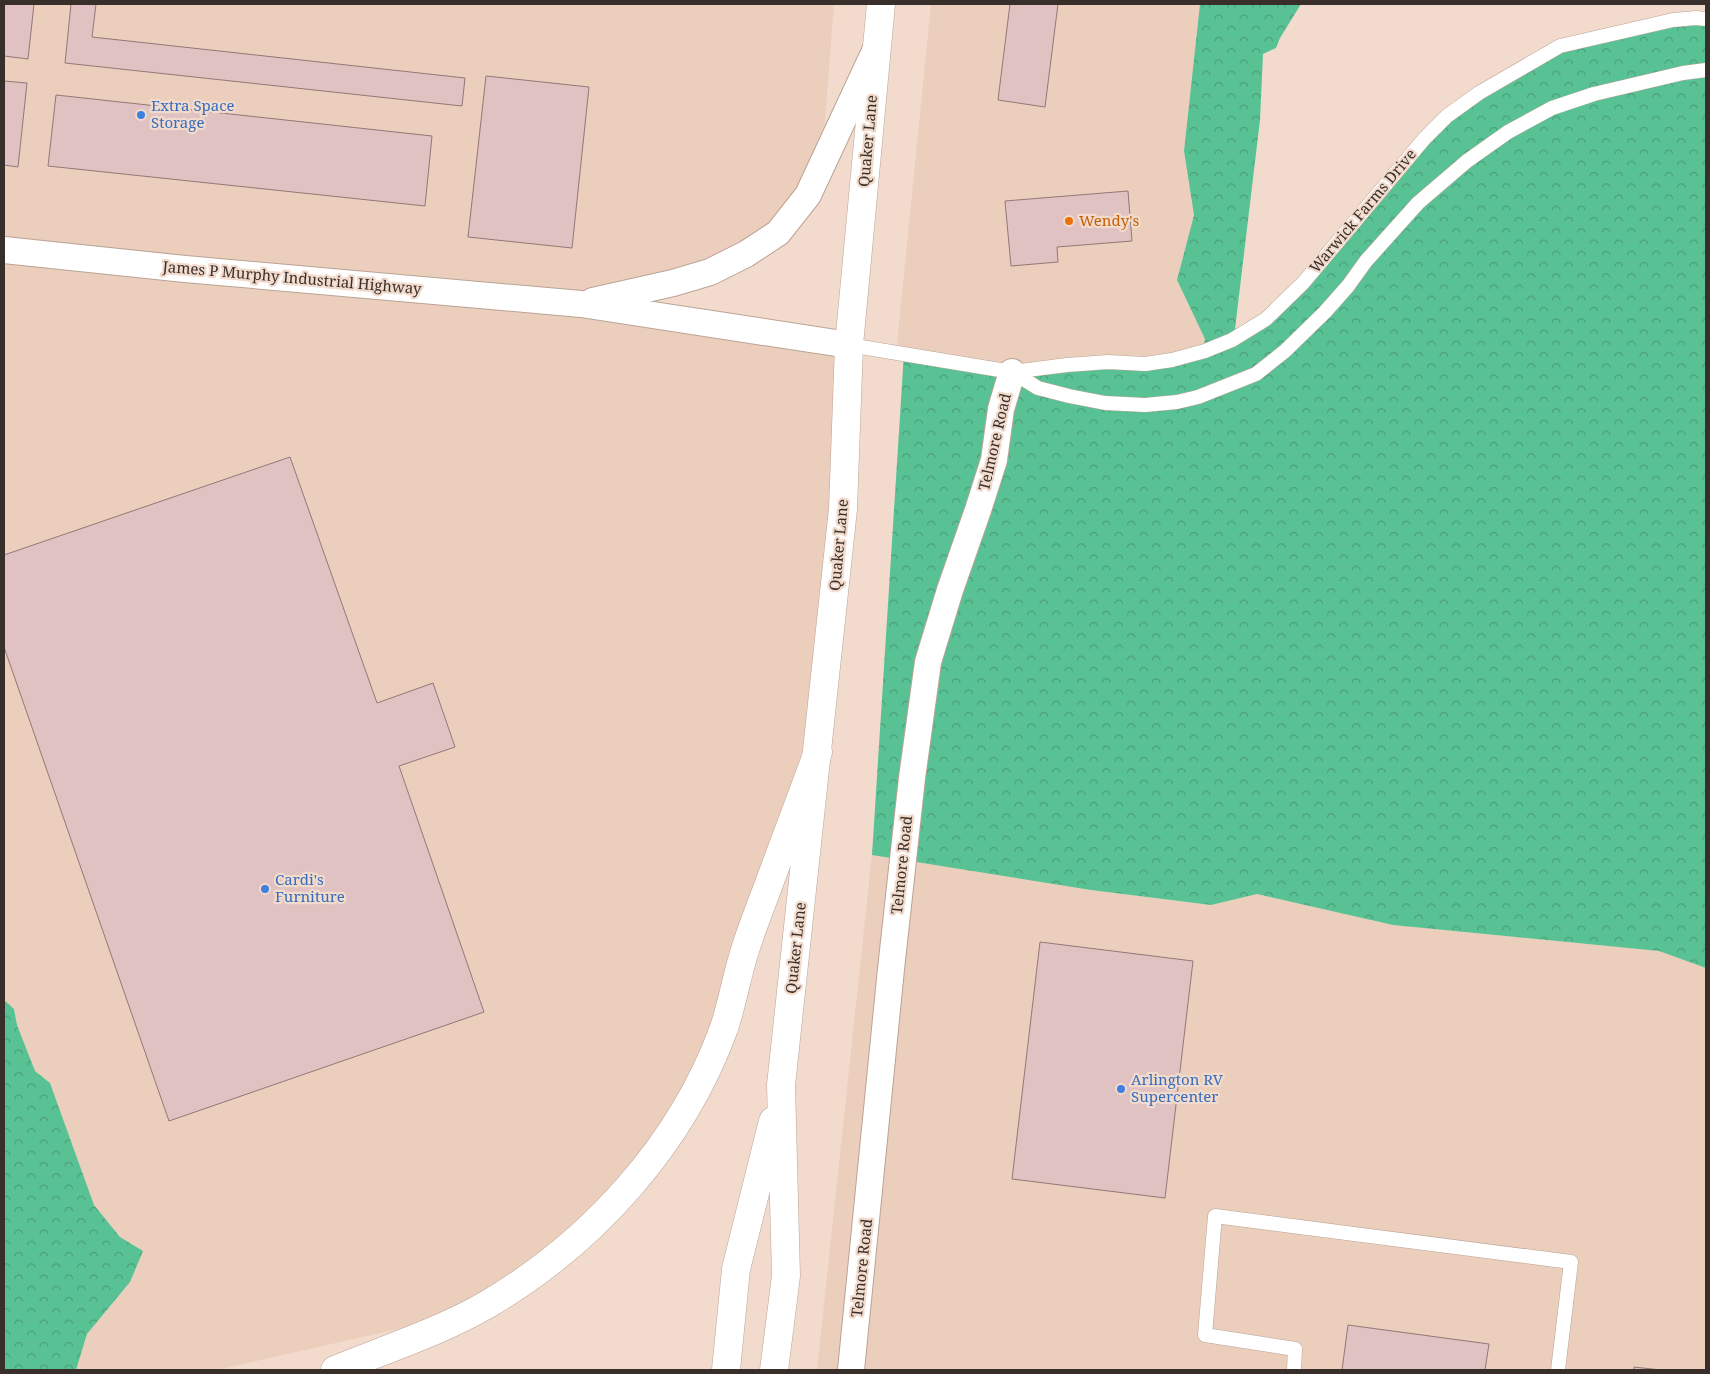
<svg xmlns="http://www.w3.org/2000/svg" width="1710" height="1374" font-family="'Noto Serif',serif">
<defs>
<pattern id="forest-crowns" width="20" height="18" patternUnits="userSpaceOnUse" patternTransform="scale(1.25)"><rect width="20" height="18" fill="#59c294"/><path d="M2 6a3 3 0 1 1 6 0M12 15a3 3 0 1 1 6 0" fill="none" stroke="#4b9e79"/></pattern>
</defs>
<rect width="100%" height="100%" fill="#f2dbcc"/>
<!-- built -->
<g fill="#ebcebb">
<path d="M4,4h830l-13,166 -59,80 -171,44 257,49 -52,479 -128,309 -93,110 -142,80 -216,49h-141l11,-36 43,-52 13,-31 -23,-14 -26,-32 -44,-122 -15,-12 -18,-46 -3,-16 -10,-9z"/>
<path d="M931,4h269l-16,147 10,64 -17,65 28,59 -1,5 -51,17 -134,6 -115,-14 -7,-9z"/>
<path d="M872,855l219,35 120,15 46,-11 136,31 266,26 47,17v402h-889z"/>
</g>
<!-- forest -->
<g fill="url(#forest-crowns)">
<path d="M1200,4h101l-21,34 -4,10 -13,6 -3,66 -25,209 14,-2 20,-15 165,-190 124,-80 148,-25v951l-47,-17 -266,-26 -136,-31 -46,11 -120,-15 -219,-35 32,-502 114,18 135,-10 51,-17 1,-5 -28,-59 17,-65 -10,-64z"/>
<path d="M4,1000l10,9 3,16 18,46 15,12 44,122 26,32 23,14 -13,31 -43,52 -11,36h-72z"/>
</g>
<!-- building -->
<g fill="#dfc2c1" stroke="#927877">
<path d="M4,4h30l-6,55 -24,-3z"/>
<path d="M71,4h25l-4,33 373,41 -3,28 -397,-43z"/>
<path d="M1010,4h48l-13,103 -47,-7z"/>
<path d="M486,76l103,11 -17,161 -104,-11z"/>
<path d="M4,81l23,2 -9,84 -14,-2z"/>
<path d="M56,95l376,41 -7,70 -377,-40z"/>
<path d="M1128,191l4,50 -75,6 1,15 -47,4 -6,-65z"/>
<path d="M290,457l87,246 56,-20 22,64 -56,19 85,246 -315,109 -165,-474v-92z"/>
<path d="M1040,942l153,19 -28,237 -153,-19z"/>
<path d="M1348,1325l141,19 -4,26h-143z"/>
<path d="M1634,1367l27,3h-27z"/>
</g>
<g fill="none" stroke-linecap="round" stroke-linejoin="round">
<defs>
<g id="service">
<path d="M849,345l163,27 55,-7 41,-3 37,2 27,-4 33,-9 27,-11 34,-21 37,-36 121,-144 23,-23 32,-23 81,-47 113,-26 23,-2 10,1"/>
<path d="M1012,372l26,16 31,8 36,7 40,2 32,-3 21,-5 58,-23 29,-23 40,-39 23,-26 18,-25 52,-58 49,-42 41,-29 44,-24 42,-14 89,-21 23,-3"/>
<path d="M1294,1370l1,-21 -90,-14 10,-119 356,46 -13,108"/>
</g>
<g id="minor">
<path d="M4,250l181,19 396,35 268,41"/>
<path d="M593,301l80,-18 37,-11 36,-18 32,-21 30,-38 67,-144"/>
<path d="M851,1370l40,-401 21,-191 16,-116 22,-72 28,-80 16,-50 7,-51 11,-37"/>
</g>
<g id="primary">
<path d="M726,1370l10,-101 37,-148"/>
<path d="M774,1370l12,-94 -5,-191 62,-576 6,-164 32,-341"/>
</g>
<path id="motorway" d="M335,1370c51,-21 105,-38 153,-66 105,-62 194,-160 236,-276 9,-27 13,-54 22,-81 7,-22 16,-44 24,-66 16,-43 32,-86 48,-129"/>
</defs>
<!-- service casing -->
<use href="#service" stroke="#baa496" stroke-width="15"/>
<!-- minor casing -->
<use href="#minor" stroke="#baa496" stroke-width="28"/>
<!-- primary casing -->
<use href="#primary" stroke="#baa496" stroke-width="29"/>
<!-- motorway casing -->
<use href="#motorway" stroke="#baa496" stroke-width="29"/>
<!-- service -->
<use href="#service" stroke="#fff" stroke-width="14"/>
<!-- minor -->
<use href="#minor" stroke="#fff" stroke-width="26"/>
<!-- primary -->
<use href="#primary" stroke="#fff" stroke-width="28"/>
<!-- motorway -->
<use href="#motorway" stroke="#fff" stroke-width="28"/>
</g>
<!-- markers -->
<g fill="#3f7fe0" stroke="#f2dbcc" stroke-width="2">
<circle cx="141" cy="115" r="5"/>
<circle cx="265" cy="889" r="5"/>
<circle cx="1121" cy="1089" r="5"/>
</g>
<circle fill="#e8710a" stroke="#f2dbcc" stroke-width="2" cx="1069" cy="221" r="5"/>
<g text-anchor="middle" stroke-width="4.5" stroke-linejoin="round" paint-order="stroke">
<!-- shop labels -->
<g font-size="15" fill="#366cbe" stroke="#f2dbcc" text-anchor="start">
<text x="151" y="111">Extra Space<tspan x="151" dy="17">Storage</tspan></text>
<text x="275" y="885">Cardi's<tspan x="275" dy="17">Furniture</tspan></text>
<text x="1131" y="1085">Arlington RV<tspan x="1131" dy="17">Supercenter</tspan></text>
</g>
<!-- street labels -->
<g font-size="15" fill="#382f2a" stroke="#f2dbcc">
<text transform="translate(868 141) rotate(-85)" y="5">Quaker Lane</text>
<text transform="translate(1363 211) rotate(-50)" y="5">Warwick Farms Drive</text>
<text transform="translate(292 278) rotate(5)" y="5">James P Murphy Industrial Highway</text>
<text transform="translate(995 442) rotate(-77)" y="5">Telmore Road</text>
<text transform="translate(839 545) rotate(-85)" y="5">Quaker Lane</text>
<text transform="translate(902 865) rotate(-84)" y="5">Telmore Road</text>
<text transform="translate(796 948) rotate(-84)" y="5">Quaker Lane</text>
<text transform="translate(862 1268) rotate(-84)" y="5">Telmore Road</text>
</g>
<!-- food labels -->
<g font-size="15" fill="#c56008" stroke="#f2dbcc" text-anchor="start">
<text x="1079" y="226">Wendy's</text>
</g>
</g>
<!-- border -->
<rect width="1710" height="1374" fill="none" stroke="#382f2a" stroke-width="10"/>
</svg>
